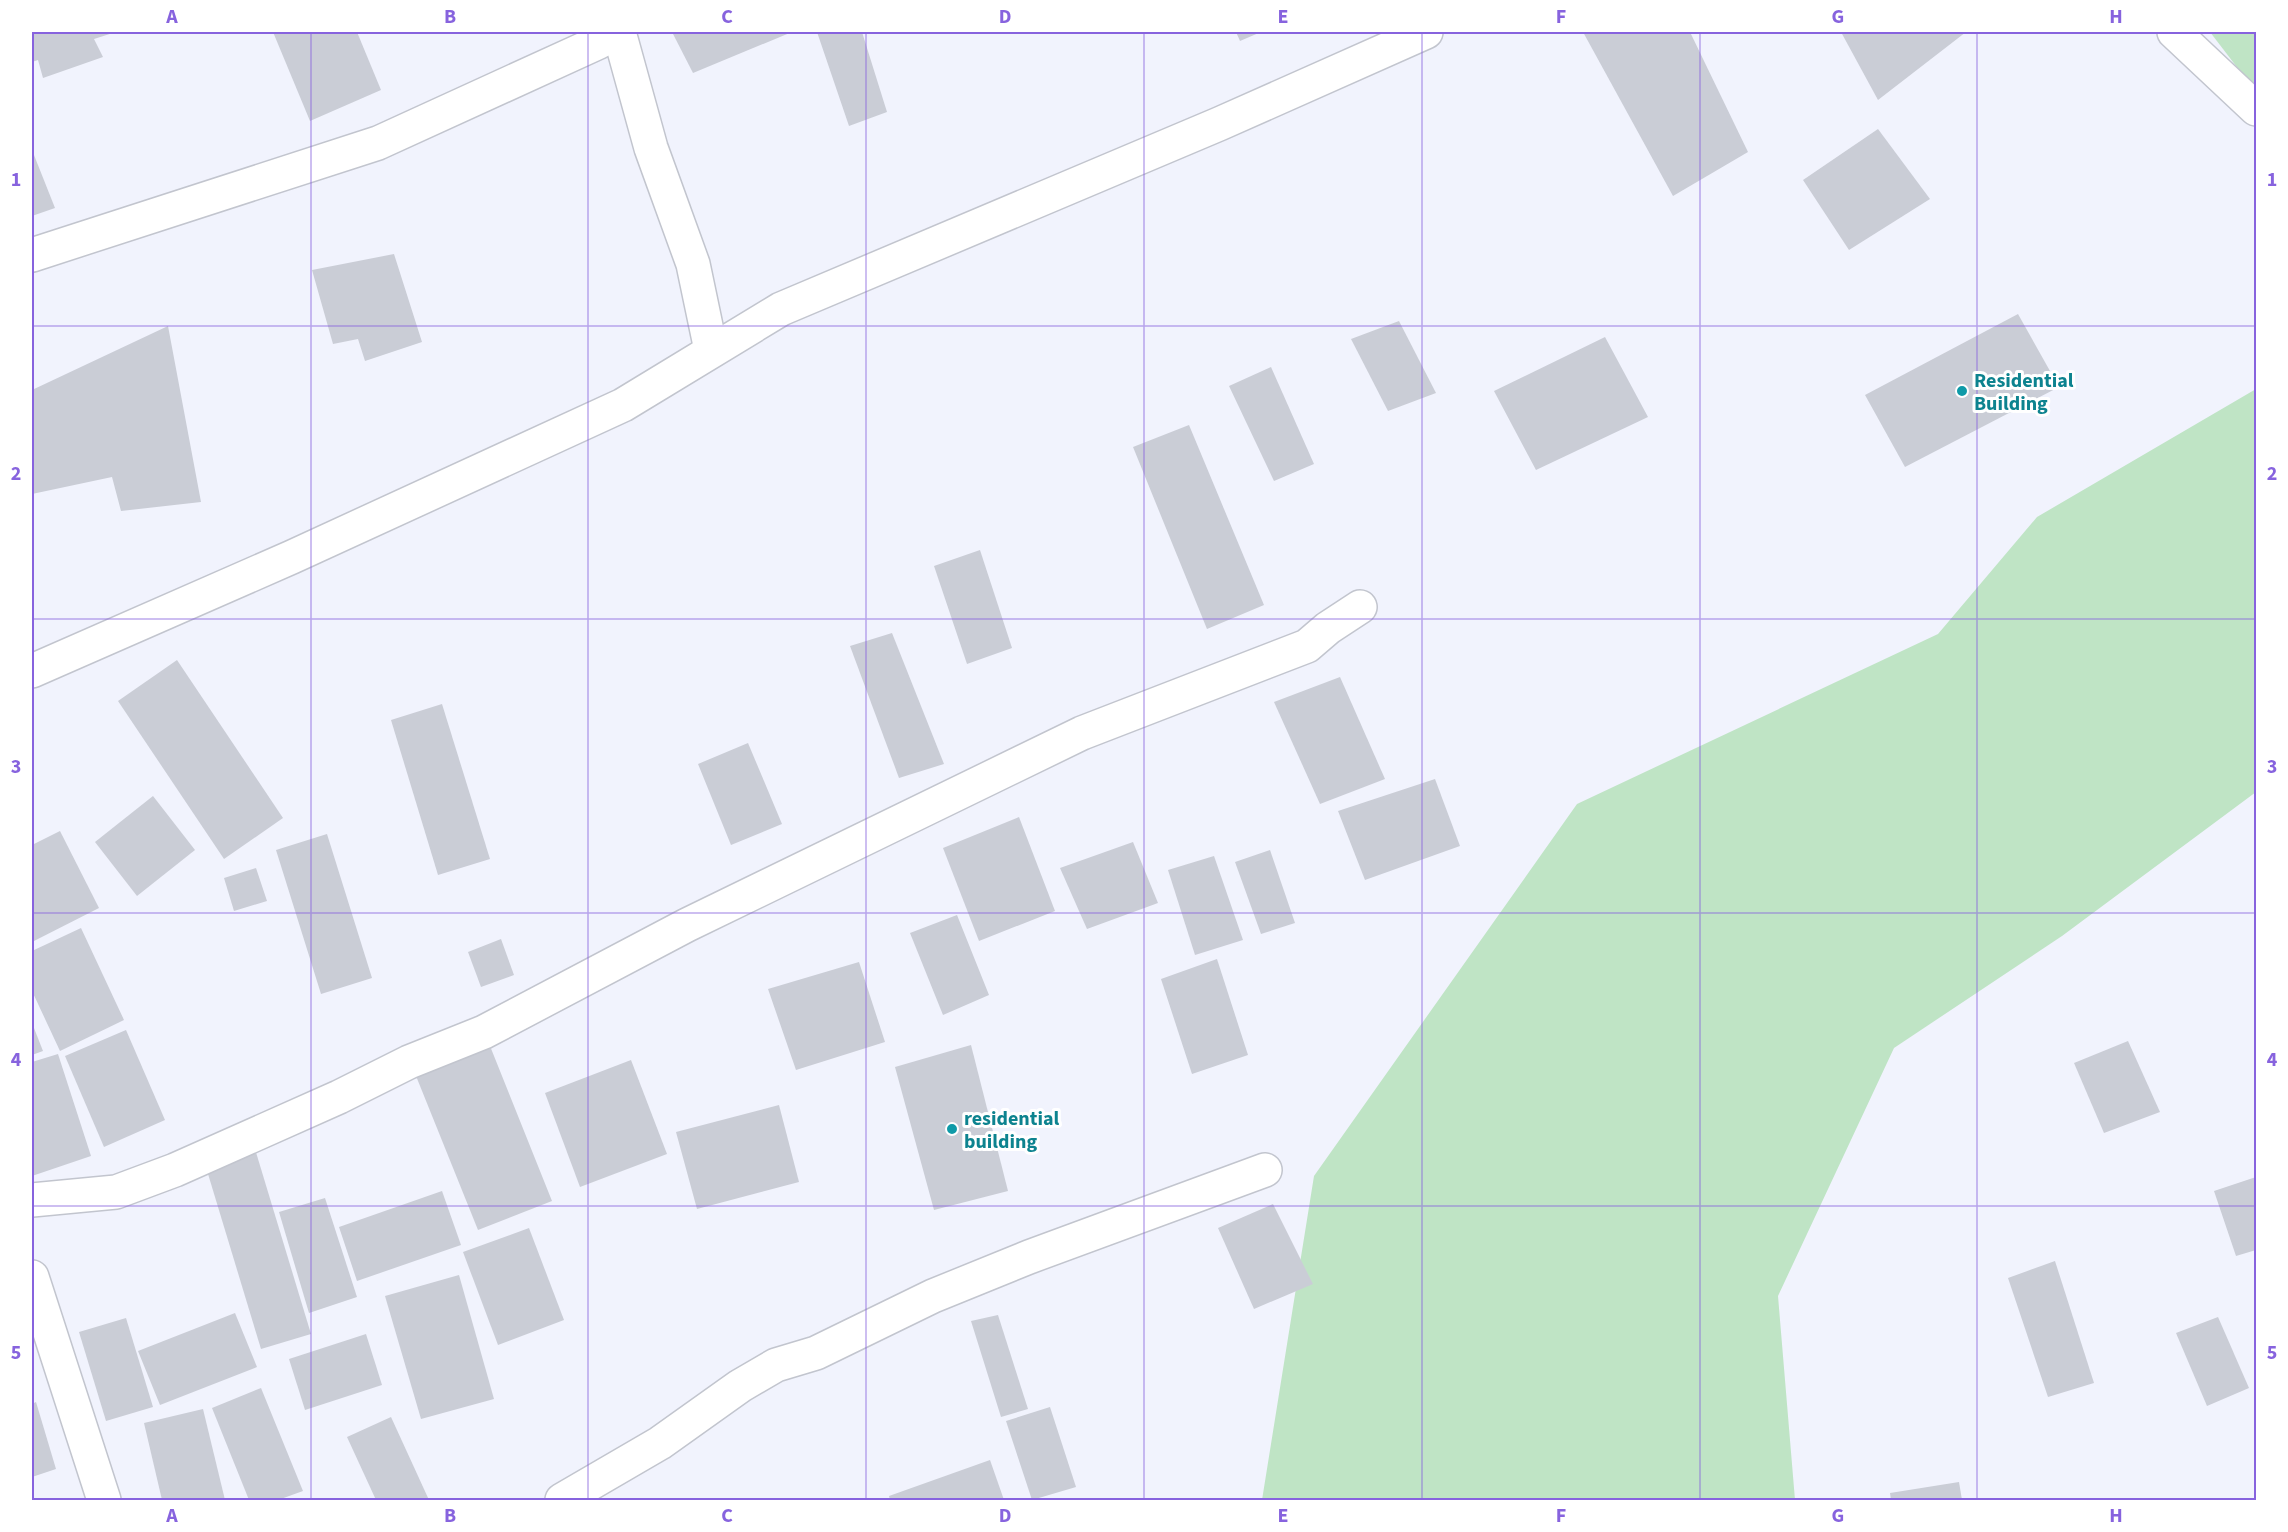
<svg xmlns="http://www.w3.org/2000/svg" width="2288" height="1532" font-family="'Source Sans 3',sans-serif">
<rect width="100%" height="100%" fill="#f1f3fd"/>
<!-- green -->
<g fill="#bfe4c5">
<path d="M2210,32h46v60z"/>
<path d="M2256,389v403l-194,144 -168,112 -116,248 17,204h-533l52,-324 263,-372 361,-170 99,-117z"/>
</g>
<!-- building -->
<g fill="#cacdd6">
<path d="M32,32h84l-22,7 9,18 -60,21 -5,-18 -6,2z"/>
<path d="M273,32h84l24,58 -71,31z"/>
<path d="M672,32h120l-99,41z"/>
<path d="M817,32h45l25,80 -38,14z"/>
<path d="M1236,32h25l-21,9z"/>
<path d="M1583,32h107l58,120 -75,44z"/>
<path d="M1841,32h125l-88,68z"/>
<path d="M1878,129l52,70 -81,51 -46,-70z"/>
<path d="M32,150l23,58 -23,8z"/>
<path d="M394,254l28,88 -57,19 -7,-22 -25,5 -21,-74z"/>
<path d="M2018,314l41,73 -154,80 -40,-72z"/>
<path d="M1399,321l37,72 -48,18 -37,-72z"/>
<path d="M168,326l33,176 -80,9 -9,-34 -80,17v-104z"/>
<path d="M1605,337l43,80 -112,53 -42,-79z"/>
<path d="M1271,367l43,97 -40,17 -45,-95z"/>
<path d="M1189,425l75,180 -57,24 -74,-182z"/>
<path d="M980,550l32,98 -45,16 -33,-98z"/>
<path d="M892,633l52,131 -45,14 -49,-132z"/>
<path d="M177,660l106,158 -59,41 -106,-158z"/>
<path d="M1340,677l45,102 -65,25 -46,-102z"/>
<path d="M442,704l48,155 -52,16 -47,-155z"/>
<path d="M748,743l34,81 -51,21 -33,-81z"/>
<path d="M1435,779l25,67 -95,34 -27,-69z"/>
<path d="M153,796l42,54 -58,46 -42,-54z"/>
<path d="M1019,817l36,94 -76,30 -36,-93z"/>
<path d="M60,831l39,77 -67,34v-97z"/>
<path d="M327,834l45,144 -51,16 -45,-144z"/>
<path d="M1133,842l25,61 -71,26 -27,-61z"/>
<path d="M1270,850l25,73 -34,11 -26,-72z"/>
<path d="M1214,856l29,84 -48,15 -27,-85z"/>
<path d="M256,868l11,33 -33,10 -10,-33z"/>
<path d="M957,915l32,80 -46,20 -33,-82z"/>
<path d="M81,928l43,92 -64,31 -28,-60v-40z"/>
<path d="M501,939l13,36 -33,12 -13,-35z"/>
<path d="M1217,959l31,96 -56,19 -31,-95z"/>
<path d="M859,962l26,80 -89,28 -28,-81z"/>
<path d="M32,1023l11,28 -11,4z"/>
<path d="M126,1030l39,90 -61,27 -39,-91z"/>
<path d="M488,1041l64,160 -74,29 -64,-159z"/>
<path d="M2128,1041l32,71 -56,21 -30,-70z"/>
<path d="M971,1045l37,146 -74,19 -39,-143z"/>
<path d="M58,1054l33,102 -59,20v-114z"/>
<path d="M631,1060l36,94 -87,33 -35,-94z"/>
<path d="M779,1105l20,77 -102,27 -21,-77z"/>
<path d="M255,1149l56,185 -50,15 -56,-185z"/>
<path d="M2256,1177v73l-20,6 -22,-65z"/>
<path d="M442,1191l19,54 -104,36 -18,-54z"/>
<path d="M325,1198l32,99 -48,16 -30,-101z"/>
<path d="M1273,1204l40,80 -59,25 -36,-81z"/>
<path d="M529,1228l35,92 -66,25 -35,-93z"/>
<path d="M2055,1261l39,122 -46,14 -40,-119z"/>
<path d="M459,1275l35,124 -73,20 -36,-123z"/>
<path d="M235,1313l22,54 -97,38 -22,-54z"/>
<path d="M998,1315l30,94 -27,8 -30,-96z"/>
<path d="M2218,1317l31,71 -42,18 -31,-73z"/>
<path d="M126,1318l27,89 -47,14 -27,-89z"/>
<path d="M366,1334l16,51 -77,25 -16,-51z"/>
<path d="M261,1388l42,103 -25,9h-29l-37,-92z"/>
<path d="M36,1402l20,67 -24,8v-73z"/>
<path d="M1050,1407l26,80 -44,13 -26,-79z"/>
<path d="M203,1409l22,91h-63l-18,-77z"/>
<path d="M391,1417l38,83h-53l-29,-63z"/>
<path d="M990,1460l14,40h-114l-1,-4z"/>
<path d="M1959,1482l3,18h-71l-1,-7z"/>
</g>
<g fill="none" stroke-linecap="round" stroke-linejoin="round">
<defs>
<g id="minor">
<path d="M619,32l32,116 42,116 18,86"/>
<path d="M2174,32l82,77"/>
<path d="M32,255l346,-112 219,-100 20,-11"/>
<path d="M32,671l260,-114 331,-152 158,-96 438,-185 207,-92"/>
<path d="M32,1200l84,-8 59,-22 164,-73 70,-35 75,-30 203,-107 395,-192 225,-87 21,-18 32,-21"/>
<path d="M32,1277l72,223"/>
<path d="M562,1500l98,-57 80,-57 36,-21 40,-12 117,-57 96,-39 236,-87"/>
</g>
</defs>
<!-- minor casing -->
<use href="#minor" stroke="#c2c5ce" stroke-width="36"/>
<!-- minor -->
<use href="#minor" stroke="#fff" stroke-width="33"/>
</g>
<!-- grid -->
<path fill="none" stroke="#8763de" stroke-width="1.5" stroke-opacity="0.55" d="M311,32v1468M588,32v1468M866,32v1468M1144,32v1468M1422,32v1468M1700,32v1468M1977,32v1468M32,326h2224M32,619h2224M32,913h2224M32,1206h2224"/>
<!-- markers -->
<g fill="#0f9aa8" stroke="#fff" stroke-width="2">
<circle cx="1962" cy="391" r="6"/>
<circle cx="952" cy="1129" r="6"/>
</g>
<g text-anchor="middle" stroke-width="6" stroke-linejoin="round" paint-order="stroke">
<!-- culture labels -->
<g font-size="20" font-weight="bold" fill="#0d838f" stroke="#fff" text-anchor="start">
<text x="1974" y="387">Residential<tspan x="1974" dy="23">Building</tspan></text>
<text x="964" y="1125">residential<tspan x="964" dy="23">building</tspan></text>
</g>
</g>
<!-- border -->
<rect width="2288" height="1532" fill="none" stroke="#ffffff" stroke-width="66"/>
<rect x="33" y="33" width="2222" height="1466" fill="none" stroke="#8763de" stroke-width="2"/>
<g font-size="20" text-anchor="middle" font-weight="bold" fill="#8763de">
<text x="172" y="23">A</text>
<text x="450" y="23">B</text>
<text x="727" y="23">C</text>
<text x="1005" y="23">D</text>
<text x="1283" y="23">E</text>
<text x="1561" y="23">F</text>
<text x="1838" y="23">G</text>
<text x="2116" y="23">H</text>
<text x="16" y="186">1</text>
<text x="2272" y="186">1</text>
<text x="16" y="480">2</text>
<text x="2272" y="480">2</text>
<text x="16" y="773">3</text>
<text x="2272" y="773">3</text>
<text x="16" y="1066">4</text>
<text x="2272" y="1066">4</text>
<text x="16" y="1359">5</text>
<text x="2272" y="1359">5</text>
<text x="172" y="1522">A</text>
<text x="450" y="1522">B</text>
<text x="727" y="1522">C</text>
<text x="1005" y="1522">D</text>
<text x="1283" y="1522">E</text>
<text x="1561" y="1522">F</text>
<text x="1838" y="1522">G</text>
<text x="2116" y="1522">H</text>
</g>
</svg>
